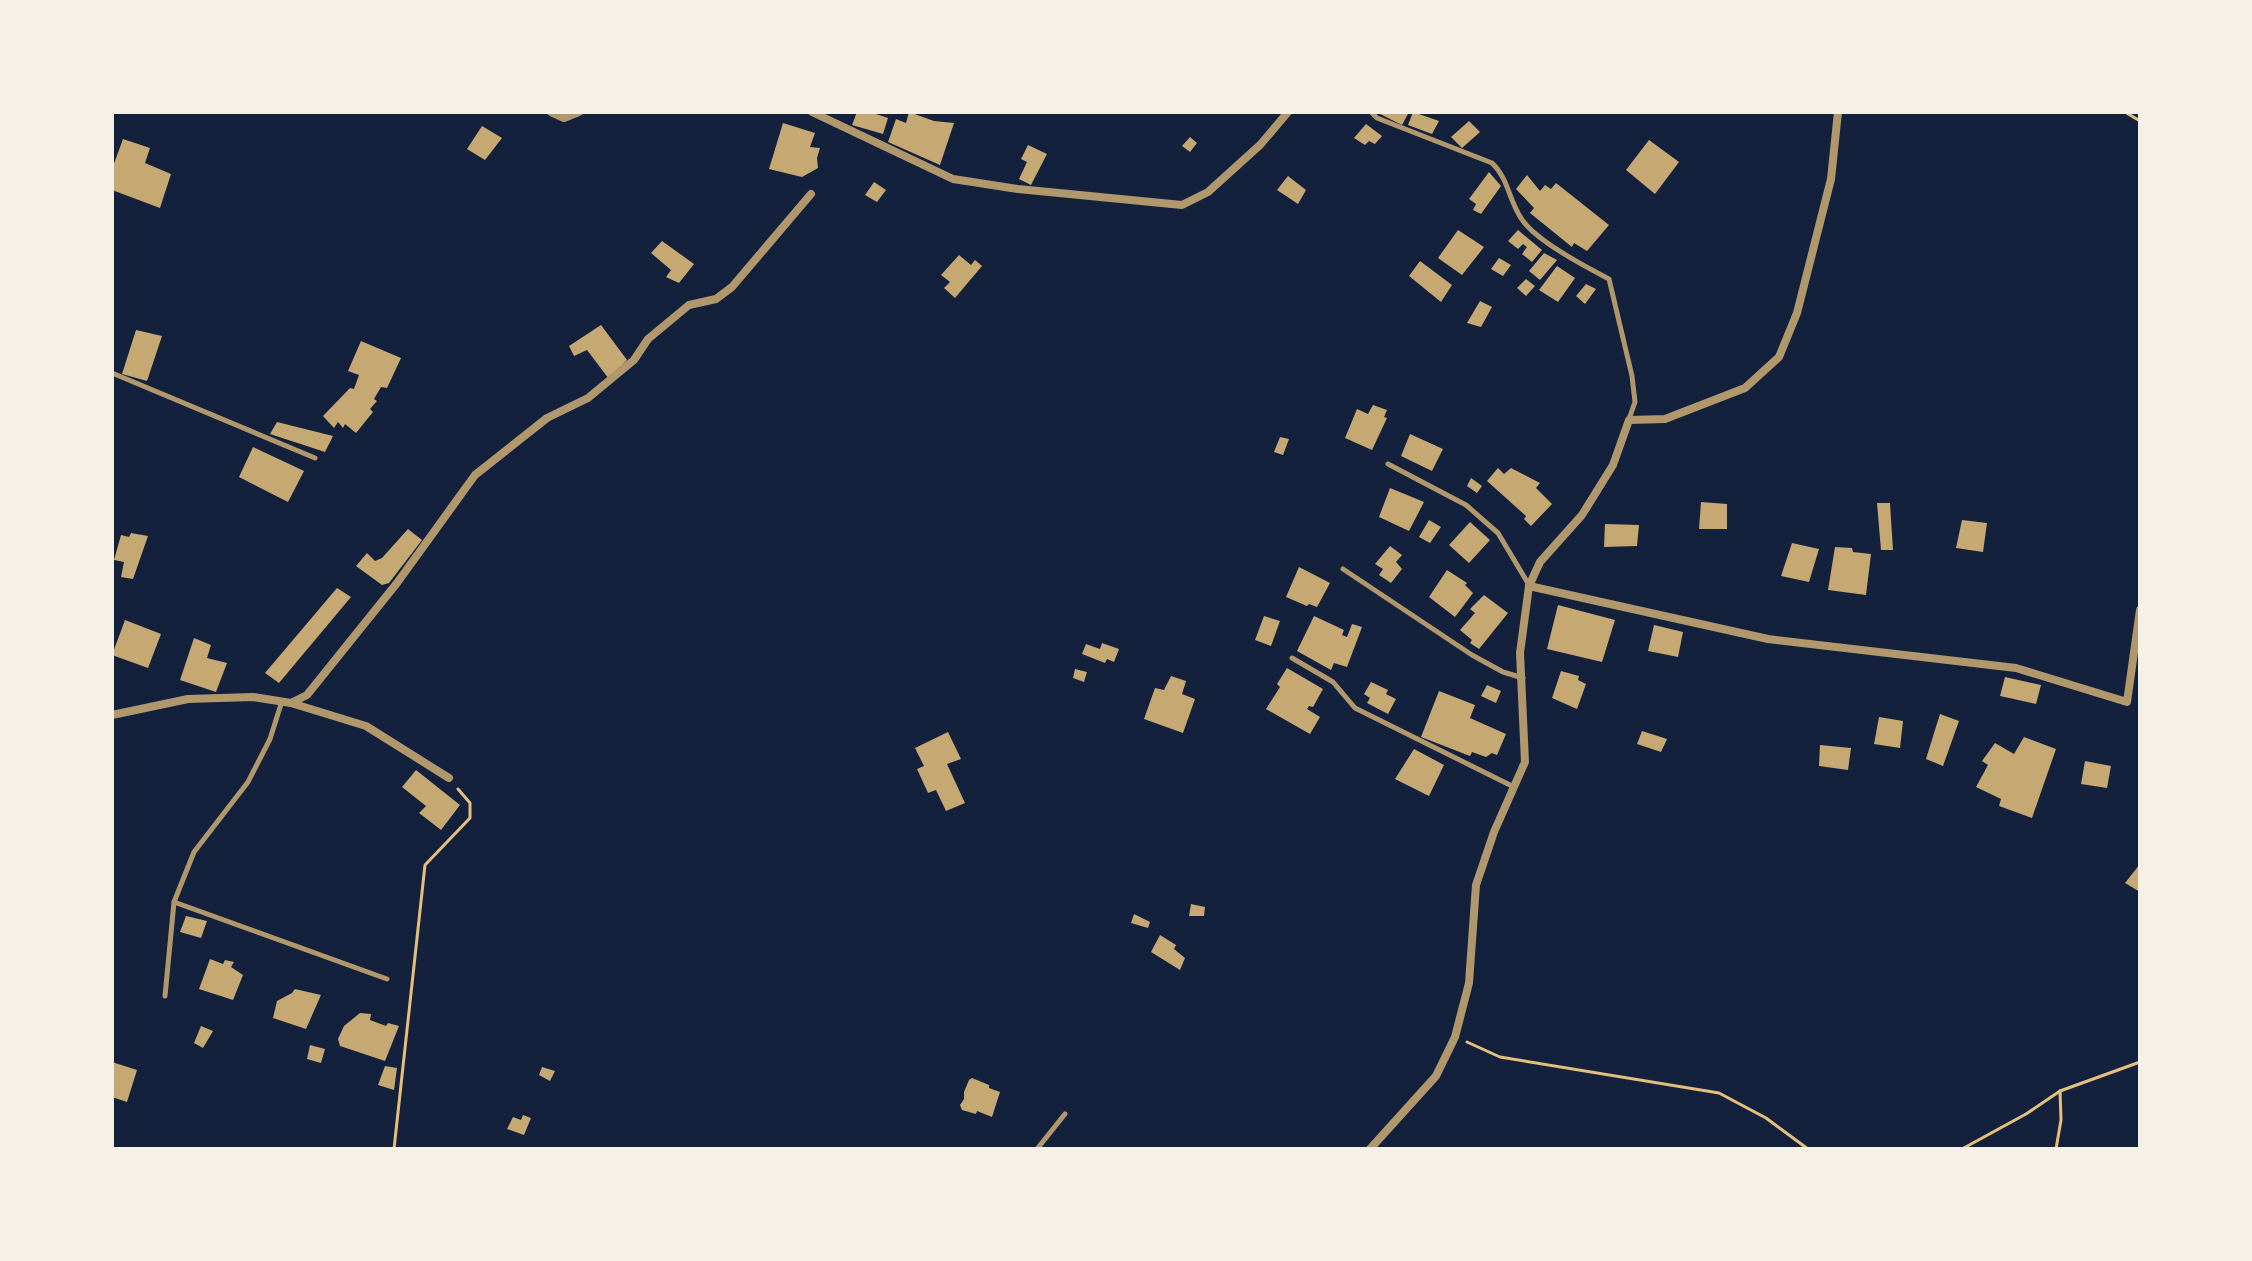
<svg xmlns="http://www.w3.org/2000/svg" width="2252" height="1261" font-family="Helvetica,sans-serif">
<rect width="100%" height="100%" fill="#14213d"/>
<!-- building -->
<g fill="#c6a872">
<path d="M857,112h13l18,6 -5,16 -31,-9z"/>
<path d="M909,112l25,9 20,2 -14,42 -52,-23 8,-23 10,4z"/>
<path d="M1376,112h33l-7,13z"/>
<path d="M1413,112l26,9 -7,13 -24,-9z"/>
<path d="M1469,121l11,11 -18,16 -11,-11z"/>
<path d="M783,123l32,10 -5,14 10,1 -3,10 1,10 -16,9 -33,-8z"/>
<path d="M1366,124l16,12 -7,8 -6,-3 -4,4 -11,-7z"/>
<path d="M482,126l20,12 -17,22 -18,-11z"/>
<path d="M1190,137l7,6 -7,9 -8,-6z"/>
<path d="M123,139l27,9 -5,15 26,11 -11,34 -48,-18v-21z"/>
<path d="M1649,140l30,22 -24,32 -29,-24z"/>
<path d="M1028,145l19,9 -16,31 -12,-6 8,-17 -6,-3z"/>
<path d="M1489,172l12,14 -20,28 -8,-4 3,-6 -7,-5z"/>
<path d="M1527,175l13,16 5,-6 6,4 5,-6 53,42 -22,26 -13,-8 -2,4 -42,-34 4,-5 -18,-19z"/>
<path d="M1288,176l18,14 -8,14 -21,-14z"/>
<path d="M874,182l12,8 -9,12 -12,-7z"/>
<path d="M1458,230l26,17 -22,28 -24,-17z"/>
<path d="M1518,230l24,20 -10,12 -10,-8 5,-7 -4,-3 -5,5 -10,-8z"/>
<path d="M662,241l32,23 -15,19 -13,-6 5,-7 -20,-17z"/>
<path d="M1544,253l13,7 -17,20 -11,-9z"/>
<path d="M959,255l12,10 4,-5 7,6 -27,32 -11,-10 6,-6 -9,-7z"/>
<path d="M1499,258l12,7 -8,11 -12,-7z"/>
<path d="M1420,261l32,24 -11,17 -32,-26z"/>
<path d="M1557,266l18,12 -17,24 -19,-12z"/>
<path d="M1526,279l9,7 -9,10 -9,-8z"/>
<path d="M1586,284l10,5 -11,15 -9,-8z"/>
<path d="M1480,301l12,6 -11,20 -14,-4z"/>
<path d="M601,325l26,35 -18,19 -22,-29 -13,6 -5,-10z"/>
<path d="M136,330l26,6 -15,45 -25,-7z"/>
<path d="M361,341l40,17 -14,30 -6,-1 -7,12 3,2 -7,8 3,3 -17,21 -11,-9 -2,4 -5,-6 -4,6 -11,-12 27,-28 4,1 5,-14 -11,-4z"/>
<path d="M1373,405l14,5 -3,7 3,1 -15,32 -27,-12 12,-29 11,5z"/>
<path d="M277,422l56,14 -8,16 -55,-18z"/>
<path d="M1410,434l33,15 -11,22 -31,-15z"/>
<path d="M1280,437l9,2 -6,16 -9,-3z"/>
<path d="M253,447l51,24 -16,31 -49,-25z"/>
<path d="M1498,468l6,6 7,-6 29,15 -4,5 16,16 -21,22 -7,-7 2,-3 -39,-35z"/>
<path d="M1471,478l11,8 -5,7 -10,-7z"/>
<path d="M1390,488l34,14 -15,29 -30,-14z"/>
<path d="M1701,502l26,2v25h-28z"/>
<path d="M1877,503h13l3,47h-12z"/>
<path d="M1429,520l12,7 -11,16 -11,-6z"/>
<path d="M1962,520l25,3 -4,29 -27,-4z"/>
<path d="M1470,522l20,18 -21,23 -20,-18z"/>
<path d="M1605,524l34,1 -2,21 -33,1z"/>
<path d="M408,529l14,11 -33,43 -7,2 -26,-19 11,-13 8,8 7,-3z"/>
<path d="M131,533l17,3 -15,43 -12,-2 3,-15 -10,-2 7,-25 8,2z"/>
<path d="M1792,543l27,6 -10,33 -28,-6z"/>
<path d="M1390,546l12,9 -6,7 6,7 -11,14 -12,-8 4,-6 -8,-5z"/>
<path d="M1835,547l17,1 1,4 18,2 -5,41 -38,-5z"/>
<path d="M1299,567l31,16 -13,24 -8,-3 -2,2 -21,-9z"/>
<path d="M1447,570l20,13 -2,2 8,8 -18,24 -26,-20z"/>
<path d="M337,588l14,9 -72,86 -14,-10z"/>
<path d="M1484,595l24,18 -29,36 -9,-6 2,-3 -12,-10 15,-17 -5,-4z"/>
<path d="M1558,605l57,15 -13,42 -55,-13z"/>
<path d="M1264,616l16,5 -9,25 -16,-6z"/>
<path d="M1314,616l30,14 -2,5 5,2 5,-13 10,3 -15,40 -13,-4 -3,7 -34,-19z"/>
<path d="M125,620l36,14 -13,34 -36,-13z"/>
<path d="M1654,625l29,7 -5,25 -30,-6z"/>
<path d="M194,638l17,7 -4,13 20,5 -11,29 -36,-12z"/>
<path d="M1102,643l17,6 -5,13 -7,-3 -2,4 -23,-9 4,-10 14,5z"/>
<path d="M1287,668l36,21 -10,18 -4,-1 -2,3 13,8 -10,17 -44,-25 14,-22 -3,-3z"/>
<path d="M1075,669l12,3 -3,10 -11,-4z"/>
<path d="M1561,671l18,5 -1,4 8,4 -9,25 -25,-11z"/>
<path d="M1171,676l15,5 -4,13 13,5 -12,34 -39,-14 11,-31 9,2z"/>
<path d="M2005,677l36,8 -5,19 -36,-8z"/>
<path d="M1371,682l17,8 -2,4 10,5 -8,15 -21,-11 3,-5 -6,-4z"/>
<path d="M1487,685l14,6 -5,12 -15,-7z"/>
<path d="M1439,691l36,14 -5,13 36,16 -9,21 -5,-2 -6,4 -14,-5 -2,4 -49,-19z"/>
<path d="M1940,714l19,7 -16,45 -17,-7z"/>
<path d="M1879,717l24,4 -3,27 -26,-4z"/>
<path d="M1642,731l25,8 -6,13 -24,-8z"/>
<path d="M948,732l13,27 -14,5 18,39 -19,8 -10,-21 -8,3 -11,-24 7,-3 -9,-18z"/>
<path d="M2024,737l32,12 -24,69 -33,-12 2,-7 -25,-12 12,-22 -6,-4 13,-18 19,11z"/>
<path d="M1820,745l31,3 -3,22 -29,-4z"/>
<path d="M1414,749l30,16 -15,31 -34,-17z"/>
<path d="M2085,761l26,5 -4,22 -26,-4z"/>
<path d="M416,770l44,35 -19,25 -22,-17 7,-7 -24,-19z"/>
<path d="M2140,864v28l-15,-9z"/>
<path d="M1191,904l14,3 -1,9h-15z"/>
<path d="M1134,914l16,8 -2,6 -17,-5z"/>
<path d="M186,916l21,5 -6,17 -21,-6z"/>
<path d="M1160,935l16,10 -2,4 11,9 -5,12 -29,-18z"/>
<path d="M210,959l13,5 2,-4 9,2 -3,5 12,8 -10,25 -34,-11z"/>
<path d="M295,989l26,6 -15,34 -33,-11 4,-17 15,-8z"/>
<path d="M360,1013l11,1 -1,6 16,6 2,-3 11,3 -14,35 -45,-15 -2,-7 6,-13z"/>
<path d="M201,1026l12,5 -10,17 -9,-5z"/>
<path d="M310,1045l15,4 -4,14 -14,-4z"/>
<path d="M112,1062l25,8 -10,32 -15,-5z"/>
<path d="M385,1066l12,2 -3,22 -16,-5z"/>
<path d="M542,1067l13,4 -5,10 -11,-6z"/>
<path d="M972,1078l17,7v3l11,4 -8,25 -15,-6 -1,3 -14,-4 -2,-5 4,-6v-7l5,-12z"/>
<path d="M523,1115l8,3 -7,17 -17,-6 6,-12 8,3z"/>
</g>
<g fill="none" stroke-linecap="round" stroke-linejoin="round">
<!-- path -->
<g stroke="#e5c07b" stroke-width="3">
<path d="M2125,112l15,9"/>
<path d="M1467,1042l33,15 219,36 47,25 42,31"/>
<path d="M394,1149l31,-284 45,-47v-15l-12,-14"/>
<path d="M1962,1149l64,-35 34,-23 80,-29"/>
<path d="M2056,1149l5,-29 -1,-29"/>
</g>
<!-- service -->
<g stroke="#b1986c" stroke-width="5">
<path d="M1371,112l6,6 115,45c16,15 17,37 29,55 13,22 65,49 88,61l23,97 3,26 -6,17"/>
<path d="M112,373l203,85"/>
<path d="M1388,464l78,41 32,28 31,52"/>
<path d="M1343,569l129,86 31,17 20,6"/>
<path d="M1292,658l41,24 22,26 159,79"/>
<path d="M174,902l213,77"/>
<path d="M165,996l9,-94 20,-50 54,-70 22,-43 12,-38"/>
<path d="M1037,1149l28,-35"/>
</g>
<!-- minor -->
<g stroke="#b1986c" stroke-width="8">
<path d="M551,112l13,6 15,-6"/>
<path d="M812,112l141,67 65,10 164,16 26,-13 52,-47 28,-33"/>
<path d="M1529,586l239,53 248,29 111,34 13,-92"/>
<path d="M291,703l75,23 83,52"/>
<path d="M112,715l76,-16 65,-2 38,6 16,-8 90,-112 78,-108 72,-57 41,-20 46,-38 14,-21 41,-34 27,-6 16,-12 79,-93"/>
<path d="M1370,1149l66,-73 19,-39 14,-54 7,-98 18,-53 31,-70 -5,-109 9,-67 11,-24 42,-47 31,-50 16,-45 36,-1 80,-31 34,-31 18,-44 34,-134 7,-67"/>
</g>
</g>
<!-- border -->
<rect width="2252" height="1261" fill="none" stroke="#f6f1e7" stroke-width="228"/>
</svg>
